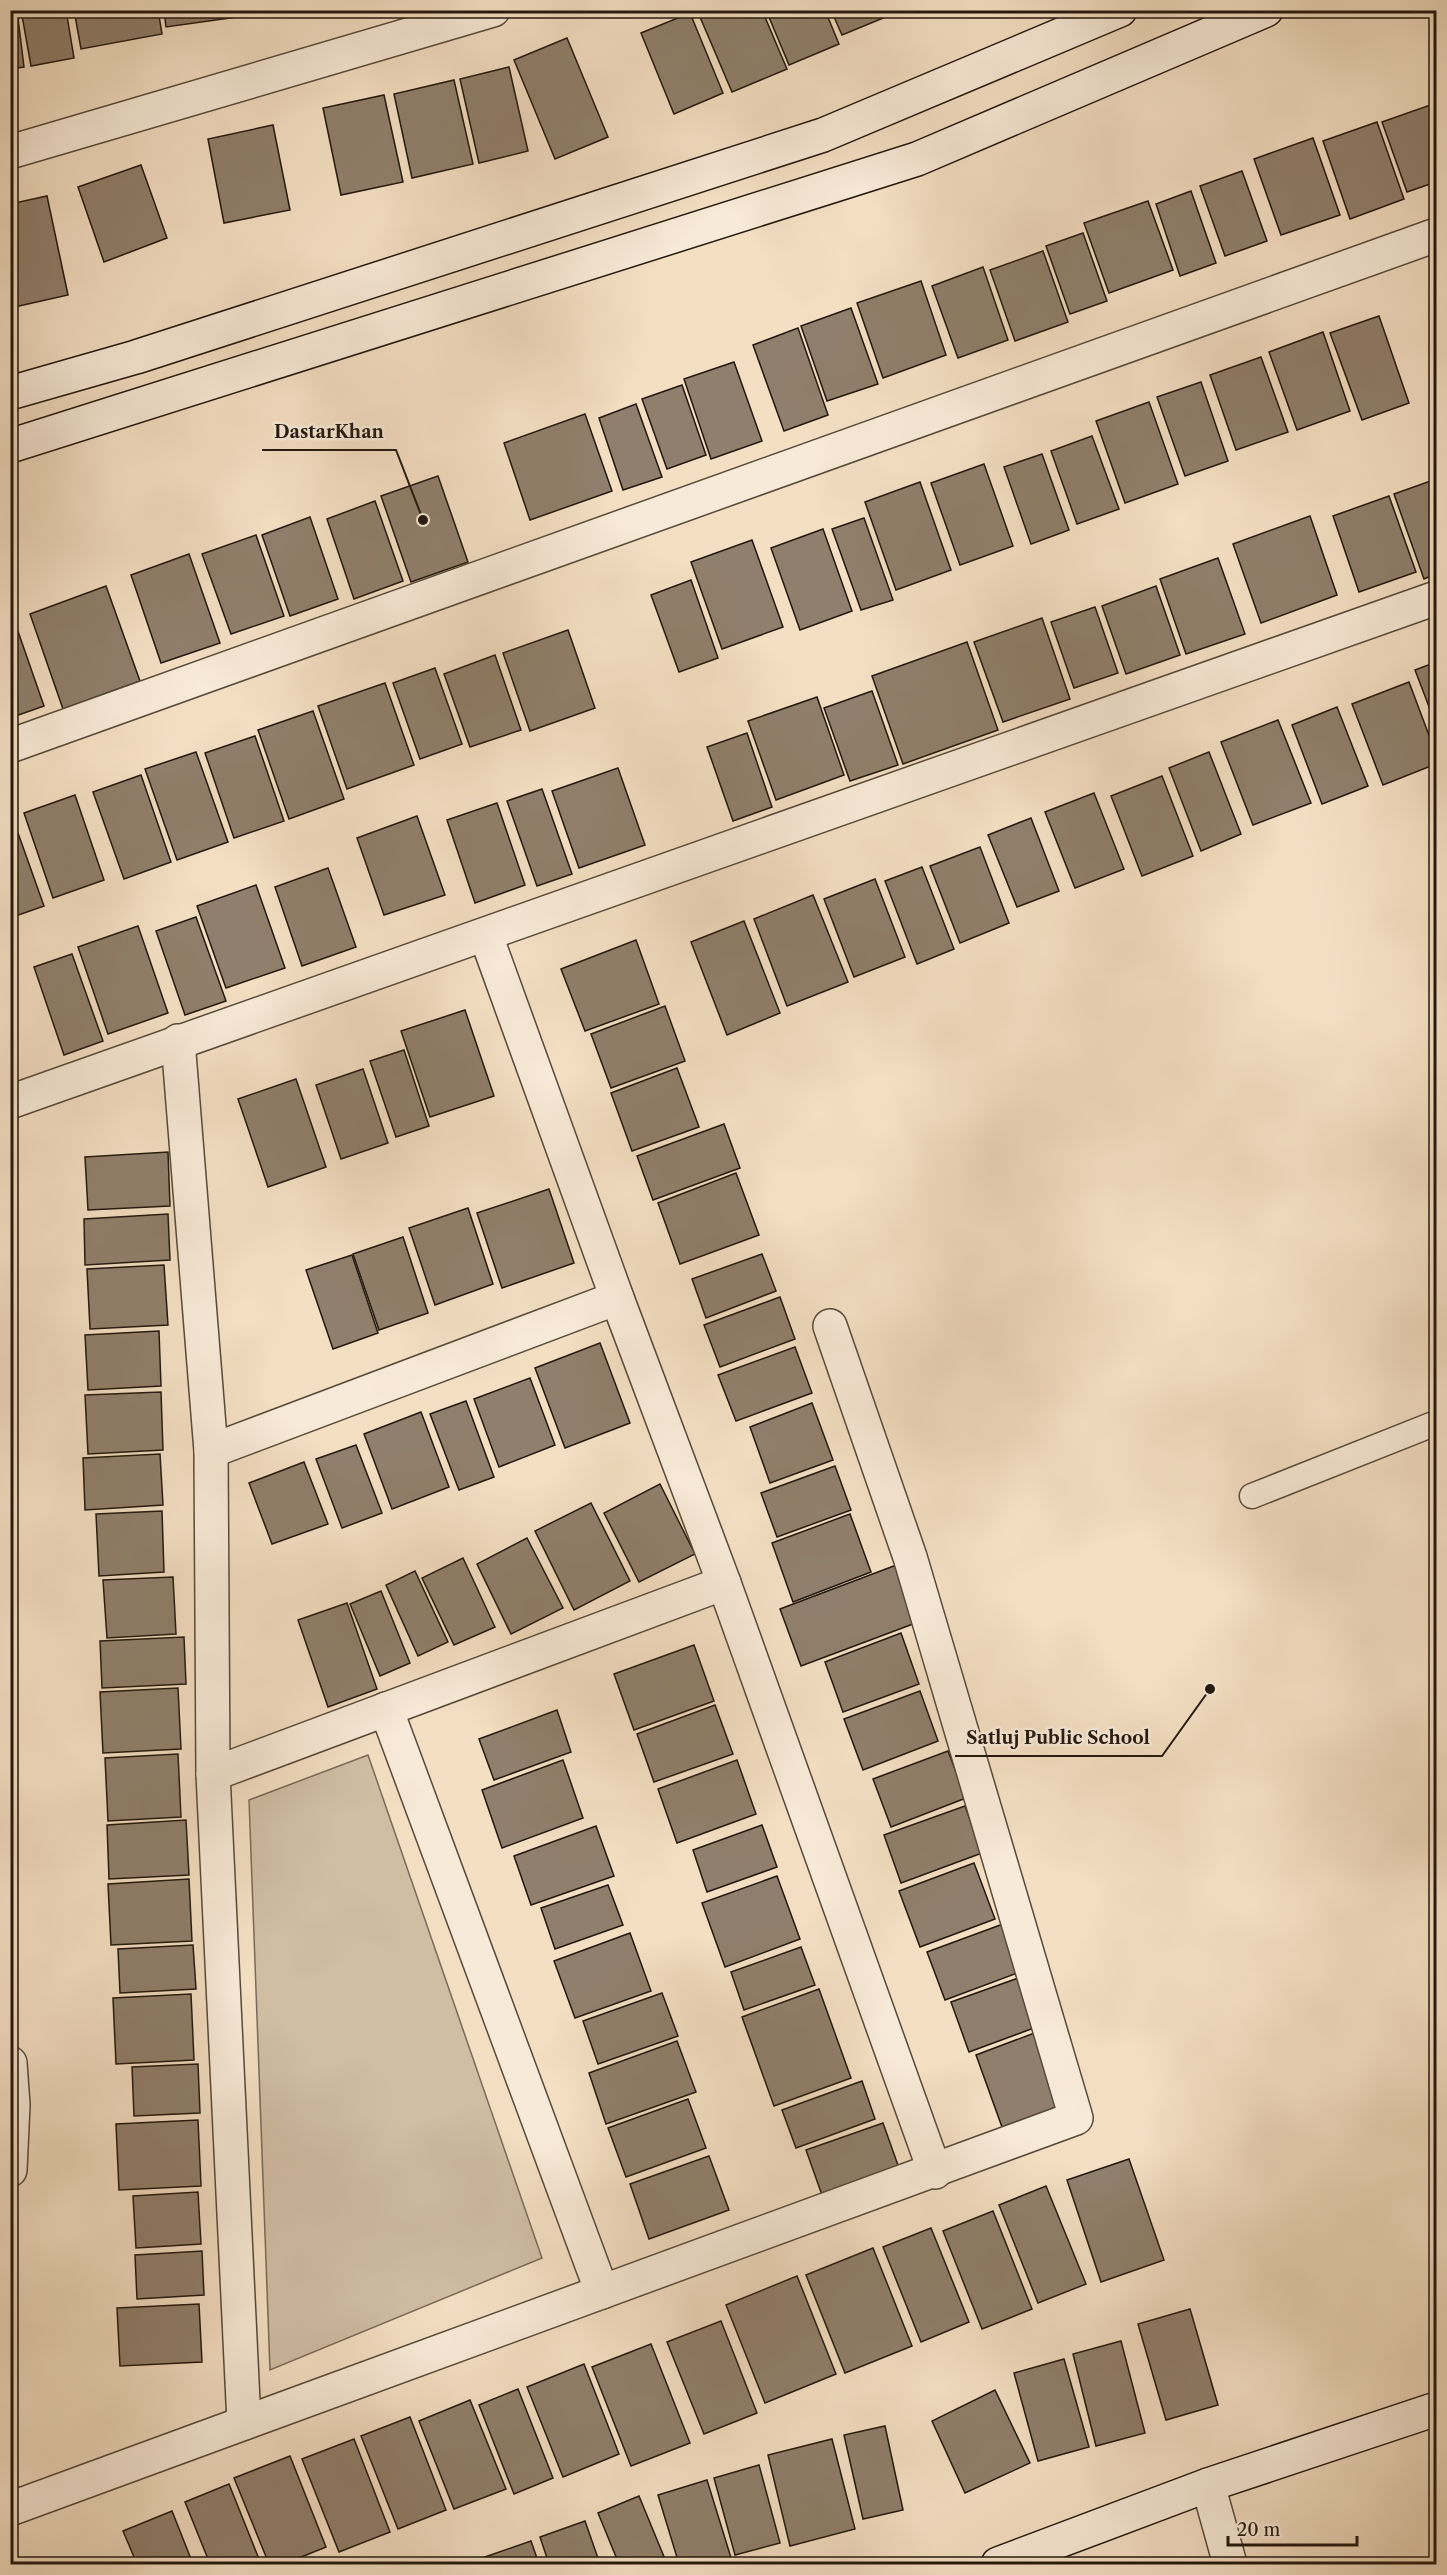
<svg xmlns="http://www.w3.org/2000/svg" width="1447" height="2575" font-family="'Libre Caslon Text',serif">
<rect width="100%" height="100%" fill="#f4dfc3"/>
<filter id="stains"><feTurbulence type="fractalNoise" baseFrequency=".00333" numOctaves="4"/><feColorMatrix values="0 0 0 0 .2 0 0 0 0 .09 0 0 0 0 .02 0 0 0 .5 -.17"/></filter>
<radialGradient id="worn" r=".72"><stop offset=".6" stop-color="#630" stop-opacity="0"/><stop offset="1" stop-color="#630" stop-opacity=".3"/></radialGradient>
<!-- green -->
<path fill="#d0bda4" stroke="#7a6a59" stroke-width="1.5" d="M368,1755l174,503 -272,112 -21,-570z"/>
<!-- building -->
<g fill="#907f6c" stroke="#23180e" stroke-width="1.5">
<path d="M10,10h7l7,57 -14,2z"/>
<path d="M21,10h45l8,48 -43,8z"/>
<path d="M74,10h84l4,24 -81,15z"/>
<path d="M164,10h86l1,5 -85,12z"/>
<path d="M697,10h65l25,59 -55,23z"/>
<path d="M766,10h59l14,34 -50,21z"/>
<path d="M831,10h55l2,6 -46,19z"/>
<path d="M690,13l33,80 -49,21 -33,-81z"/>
<path d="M567,38l41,99 -53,22 -41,-99z"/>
<path d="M509,67l19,84 -49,12 -19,-84z"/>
<path d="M454,80l19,84 -61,14 -18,-84z"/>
<path d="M384,95l19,87 -62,13 -18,-87z"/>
<path d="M1436,103v79l-29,10 -25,-70z"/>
<path d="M1377,122l27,77 -54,20 -27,-78z"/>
<path d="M273,125l17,85 -66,13 -16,-84z"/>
<path d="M1313,138l27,77 -59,20 -27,-76z"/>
<path d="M141,165l26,73 -63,24 -26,-75z"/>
<path d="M1242,171l25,70 -42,15 -25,-70z"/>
<path d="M1191,191l25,72 -36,13 -24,-72z"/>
<path d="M47,196l21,99 -58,13v-104z"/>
<path d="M1148,201l25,69 -64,23 -25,-70z"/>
<path d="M1083,233l24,68 -37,13 -24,-68z"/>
<path d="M1043,251l25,71 -53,19 -25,-71z"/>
<path d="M983,267l25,73 -50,18 -26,-72z"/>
<path d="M921,281l25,74 -63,23 -26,-75z"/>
<path d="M851,308l27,76 -51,17 -26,-75z"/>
<path d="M1379,316l30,87 -47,17 -32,-87z"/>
<path d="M798,328l30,87 -44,16 -31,-86z"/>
<path d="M1323,332l27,79 -53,19 -28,-78z"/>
<path d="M1261,357l27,75 -52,18 -26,-75z"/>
<path d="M734,362l28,79 -51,18 -27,-80z"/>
<path d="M1201,382l27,79 -43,15 -28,-79z"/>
<path d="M682,385l24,70 -39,14 -25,-70z"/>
<path d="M1149,402l29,82 -53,19 -29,-82z"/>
<path d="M636,404l26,73 -39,13 -24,-72z"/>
<path d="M585,414l27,77 -82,29 -26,-77z"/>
<path d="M1092,436l27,73 -42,15 -26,-73z"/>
<path d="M1042,454l27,76 -38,14 -27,-77z"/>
<path d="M984,464l29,82 -53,19 -29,-82z"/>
<path d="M438,476l30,86 -57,20 -30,-86z"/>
<path d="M1436,479v95l-12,5 -30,-85z"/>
<path d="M920,482l31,88 -55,20 -31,-88z"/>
<path d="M1389,496l27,76 -57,20 -26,-76z"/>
<path d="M375,501l28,80 -49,18 -27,-80z"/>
<path d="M1310,516l27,79 -76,28 -28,-79z"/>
<path d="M310,517l28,82 -48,17 -28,-81z"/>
<path d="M864,518l29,82 -32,10 -29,-81z"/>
<path d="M823,529l29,82 -52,19 -29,-82z"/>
<path d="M256,535l28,81 -53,18 -29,-80z"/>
<path d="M752,540l31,87 -61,22 -31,-87z"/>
<path d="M189,554l31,89 -59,20 -30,-88z"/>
<path d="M1218,558l27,76 -59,20 -26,-75z"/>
<path d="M691,580l27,78 -39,14 -28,-77z"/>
<path d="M106,586l34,95 -77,28 -33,-95z"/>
<path d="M1156,586l24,69 -54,19 -24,-68z"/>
<path d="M1095,607l23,66 -44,15 -23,-66z"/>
<path d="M10,617h3l31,89 -34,12z"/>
<path d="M1042,618l28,81 -67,23 -29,-80z"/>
<path d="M568,630l27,78 -65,23 -27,-78z"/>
<path d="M967,642l31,88 -95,34 -31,-88z"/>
<path d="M495,655l26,75 -51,17 -26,-73z"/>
<path d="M1436,662v63l-21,-55z"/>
<path d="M435,668l27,76 -42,15 -27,-76z"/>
<path d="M1409,682l27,72v10l-53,21 -31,-81z"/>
<path d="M385,683l29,82 -67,24 -29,-83z"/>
<path d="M872,691l26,74 -48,16 -26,-73z"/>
<path d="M817,697l27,78 -68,25 -28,-79z"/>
<path d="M1337,707l31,79 -46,18 -30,-79z"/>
<path d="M313,711l31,88 -55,20 -31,-89z"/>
<path d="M1278,720l33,83 -58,22 -32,-83z"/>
<path d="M747,733l25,74 -39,14 -26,-74z"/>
<path d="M255,736l29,85 -50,17 -29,-85z"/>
<path d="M196,752l32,90 -51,18 -32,-91z"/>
<path d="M1209,752l32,82 -40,17 -32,-83z"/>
<path d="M618,768l27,77 -66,23 -27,-77z"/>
<path d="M141,775l30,87 -47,17 -31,-87z"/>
<path d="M1162,776l31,80 -51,20 -31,-80z"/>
<path d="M542,789l30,85 -35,12 -30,-85z"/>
<path d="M1094,793l30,76 -49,19 -30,-76z"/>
<path d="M75,795l29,85 -51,18 -29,-85z"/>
<path d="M497,803l28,82 -50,18 -28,-83z"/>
<path d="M417,816l28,79 -61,20 -27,-77z"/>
<path d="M1031,818l28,73 -42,16 -29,-72z"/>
<path d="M18,833l26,73 -34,12v-82z"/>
<path d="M980,847l29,76 -49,20 -30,-77z"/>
<path d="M922,867l32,82 -37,15 -32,-83z"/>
<path d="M328,868l28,79 -54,19 -27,-79z"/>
<path d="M875,879l30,78 -51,20 -30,-78z"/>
<path d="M256,885l29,83 -59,20 -29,-82z"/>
<path d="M813,895l35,87 -61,24 -33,-87z"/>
<path d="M196,917l30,84 -41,14 -29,-84z"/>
<path d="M744,921l36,92 -53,22 -36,-93z"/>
<path d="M138,926l30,87 -60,21 -30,-87z"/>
<path d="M636,940l23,64 -74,27 -24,-62z"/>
<path d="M72,954l31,87 -39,14 -30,-88z"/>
<path d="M665,1006l20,55 -74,27 -20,-54z"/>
<path d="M465,1010l29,86 -64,21 -29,-86z"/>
<path d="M404,1050l25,76 -33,11 -26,-76z"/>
<path d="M677,1068l22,59 -67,24 -21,-58z"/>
<path d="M363,1069l25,74 -47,16 -25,-74z"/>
<path d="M296,1079l30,88 -58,20 -30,-88z"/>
<path d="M724,1124l16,44 -87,32 -16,-44z"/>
<path d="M168,1152l2,54 -82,4 -3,-53z"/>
<path d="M736,1173l23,62 -79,29 -22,-61z"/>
<path d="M549,1189l25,74 -72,25 -25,-75z"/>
<path d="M468,1208l25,76 -58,21 -26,-77z"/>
<path d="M168,1214l2,46 -85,5 -1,-46z"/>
<path d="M403,1237l25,76 -49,17 -26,-76z"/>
<path d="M762,1254l14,37 -70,27 -14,-39z"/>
<path d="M352,1255l26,78 -45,16 -27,-79z"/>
<path d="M164,1265l4,60 -78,4 -3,-60z"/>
<path d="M780,1297l15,42 -75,28 -16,-42z"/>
<path d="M159,1331l2,55 -73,4 -3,-55z"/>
<path d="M600,1343l30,80 -65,25 -30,-80z"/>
<path d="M795,1347l17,46 -76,28 -18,-46z"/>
<path d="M530,1378l25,67 -56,22 -25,-68z"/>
<path d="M161,1392l2,58 -75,4 -3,-59z"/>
<path d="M466,1401l28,76 -35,13 -29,-76z"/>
<path d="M812,1403l21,57 -63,23 -20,-56z"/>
<path d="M421,1412l28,75 -57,22 -28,-75z"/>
<path d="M356,1445l26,68 -40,15 -26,-69z"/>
<path d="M160,1454l3,51 -78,5 -2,-52z"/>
<path d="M304,1462l24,62 -56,20 -23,-61z"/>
<path d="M835,1466l16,44 -74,27 -16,-44z"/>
<path d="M660,1484l35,70 -56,28 -35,-69z"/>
<path d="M591,1503l39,78 -56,29 -39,-79z"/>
<path d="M162,1511l2,61 -65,4 -3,-62z"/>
<path d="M850,1514l21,58 -78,30 -21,-59z"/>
<path d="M527,1538l36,70 -52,26 -34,-70z"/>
<path d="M463,1558l32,69 -41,18 -32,-67z"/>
<path d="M899,1564l22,57 -120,45 -21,-57z"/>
<path d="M415,1571l33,71 -30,14 -32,-71z"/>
<path d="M173,1577l3,57 -69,4 -4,-58z"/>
<path d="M381,1591l29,72 -30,13 -30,-72z"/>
<path d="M347,1603l30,86 -49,18 -30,-87z"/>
<path d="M901,1633l18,51 -76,28 -18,-50z"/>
<path d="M184,1637l2,47 -84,4 -2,-47z"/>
<path d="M694,1645l20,56 -80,29 -20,-56z"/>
<path d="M178,1688l3,61 -78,4 -3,-61z"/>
<path d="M920,1691l18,50 -75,29 -19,-51z"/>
<path d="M715,1705l18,49 -79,28 -17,-48z"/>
<path d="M557,1710l14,42 -77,28 -15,-41z"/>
<path d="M948,1751l18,47 -75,29 -18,-48z"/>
<path d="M178,1754l3,63 -73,4 -3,-63z"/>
<path d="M563,1760l20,58 -81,30 -20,-58z"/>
<path d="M737,1760l19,54 -79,29 -19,-54z"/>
<path d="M965,1806l17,47 -81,30 -17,-48z"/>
<path d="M186,1820l3,55 -80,4 -2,-54z"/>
<path d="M762,1825l15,42 -70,25 -14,-42z"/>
<path d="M596,1826l18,50 -83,29 -17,-49z"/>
<path d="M974,1863l21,56 -75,28 -21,-56z"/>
<path d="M777,1876l23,63 -75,28 -23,-64z"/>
<path d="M189,1879l3,62 -81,4 -3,-61z"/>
<path d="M608,1885l15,40 -68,24 -14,-41z"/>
<path d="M1003,1924l17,48 -75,28 -18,-48z"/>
<path d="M630,1933l21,58 -76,27 -21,-57z"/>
<path d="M193,1945l3,44 -76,4 -2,-44z"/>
<path d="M801,1947l14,38 -71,25 -13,-38z"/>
<path d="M1024,1976l18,49 -73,27 -18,-50z"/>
<path d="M819,1989l32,89 -77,28 -32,-89z"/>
<path d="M662,1993l16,43 -80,28 -15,-43z"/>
<path d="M191,1994l3,66 -78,4 -3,-66z"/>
<path d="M1045,2029l27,73 -70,25 -26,-72z"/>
<path d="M677,2041l19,51 -90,32 -17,-51z"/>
<path d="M198,2064l2,49 -66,3 -2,-49z"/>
<path d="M862,2081l13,38 -79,29 -14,-38z"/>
<path d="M688,2099l18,49 -80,29 -18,-49z"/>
<path d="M198,2120l3,66 -82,4 -3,-66z"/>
<path d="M883,2123l16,45 -77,27 -16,-45z"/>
<path d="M709,2156l20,54 -80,29 -19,-55z"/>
<path d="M1129,2159l35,101 -63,22 -34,-102z"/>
<path d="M1046,2186l40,98 -48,19 -39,-98z"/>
<path d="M198,2192l3,52 -65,4 -3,-52z"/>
<path d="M993,2211l39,98 -50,20 -39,-98z"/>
<path d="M931,2228l38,94 -48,20 -38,-95z"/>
<path d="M873,2248l39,98 -67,27 -39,-98z"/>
<path d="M202,2251l2,44 -67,4 -2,-44z"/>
<path d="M797,2276l39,98 -71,29 -39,-98z"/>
<path d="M199,2304l3,58 -82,4 -3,-58z"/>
<path d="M1190,2309l28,96 -52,15 -28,-96z"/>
<path d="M721,2321l36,92 -53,21 -37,-92z"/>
<path d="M1121,2341l24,92 -49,13 -23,-92z"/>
<path d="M651,2344l39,99 -59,23 -39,-99z"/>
<path d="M1064,2359l25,88 -51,14 -24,-88z"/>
<path d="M584,2364l35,90 -56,23 -36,-90z"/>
<path d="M518,2389l35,89 -39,16 -35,-89z"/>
<path d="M995,2390l35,73 -65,30 -33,-72z"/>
<path d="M470,2400l36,89 -52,20 -35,-88z"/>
<path d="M410,2417l36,93 -48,19 -37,-93z"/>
<path d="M885,2426l18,84 -40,9 -19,-84z"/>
<path d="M354,2439l36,93 -51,20 -37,-93z"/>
<path d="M832,2439l23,90 -65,17 -22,-91z"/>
<path d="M290,2456l36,91 -42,17h-15l-35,-86z"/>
<path d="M759,2465l21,78 -45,12 -21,-77z"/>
<path d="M707,2480l25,81 -10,3h-43l-21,-69z"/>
<path d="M229,2484l32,80h-51l-25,-62z"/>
<path d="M639,2496l28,68h-48l-21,-51z"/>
<path d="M172,2511l21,53h-56l-14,-33z"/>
<path d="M585,2521l15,43h-51l-9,-27z"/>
<path d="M531,2541l8,23h-54l-3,-6z"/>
</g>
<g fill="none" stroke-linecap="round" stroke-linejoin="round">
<defs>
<path id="lane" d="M1252,1496l184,-73"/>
<g id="street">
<path d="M10,152l483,-142"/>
<path d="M10,746l1426,-511"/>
<path d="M486,936l131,362 107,285 211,589"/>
<path d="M178,1041l33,410 2,323 31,649"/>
<path d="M10,1102l1426,-504"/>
<path d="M211,1451l406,-153"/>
<path d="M386,1709l216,583"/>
<path d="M213,1774l511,-191"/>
<path d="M10,2063l3,42 -3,65"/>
<path d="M1208,2485l22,79"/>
<path d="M10,2509l1066,-391 -166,-561 -80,-231"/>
</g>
<g id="secondary">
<path d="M10,393l126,-36 687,-222 297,-125"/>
<path d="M10,446l907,-287 349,-149"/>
<path d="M998,2564l210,-79 228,-76"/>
</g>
</defs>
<!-- lane casing -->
<use href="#lane" stroke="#574a3b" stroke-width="27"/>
<!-- street casing -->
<use href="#street" stroke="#574a3b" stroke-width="36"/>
<!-- secondary casing -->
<use href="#secondary" stroke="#23180e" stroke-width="36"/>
<!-- lane -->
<use href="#lane" stroke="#f8ead8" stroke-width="24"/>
<!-- street -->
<use href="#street" stroke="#f8ead8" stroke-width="33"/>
<!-- secondary -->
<use href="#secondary" stroke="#f8ead8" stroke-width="33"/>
</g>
<!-- callouts -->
<path fill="none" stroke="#23180e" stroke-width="2" d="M423 520L396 450H262M1210 1689L1162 1756H955"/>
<g fill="#23180e" stroke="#f8ead8" stroke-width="2">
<circle cx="423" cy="520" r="6"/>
<circle cx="1210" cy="1689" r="6"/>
</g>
<g font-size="18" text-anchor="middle" font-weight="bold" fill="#23180e" stroke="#f8ead8" stroke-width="5" stroke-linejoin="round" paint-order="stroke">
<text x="329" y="438">DastarKhan</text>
<text x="1058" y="1744">Satluj Public School</text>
</g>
<!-- margin -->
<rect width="1447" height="2575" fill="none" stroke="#f4dfc3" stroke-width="36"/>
<rect x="12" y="12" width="1423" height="2551" fill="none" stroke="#23180e" stroke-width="3"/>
<rect x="18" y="18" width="1411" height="2539" fill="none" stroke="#23180e" stroke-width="1.5"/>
<!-- scale -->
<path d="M1228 2536v9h129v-9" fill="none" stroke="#23180e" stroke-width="3"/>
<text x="1237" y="2536" font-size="18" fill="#23180e" stroke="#f8ead8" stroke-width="4.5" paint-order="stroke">20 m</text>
<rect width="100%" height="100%" filter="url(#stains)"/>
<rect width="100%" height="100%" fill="url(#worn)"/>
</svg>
